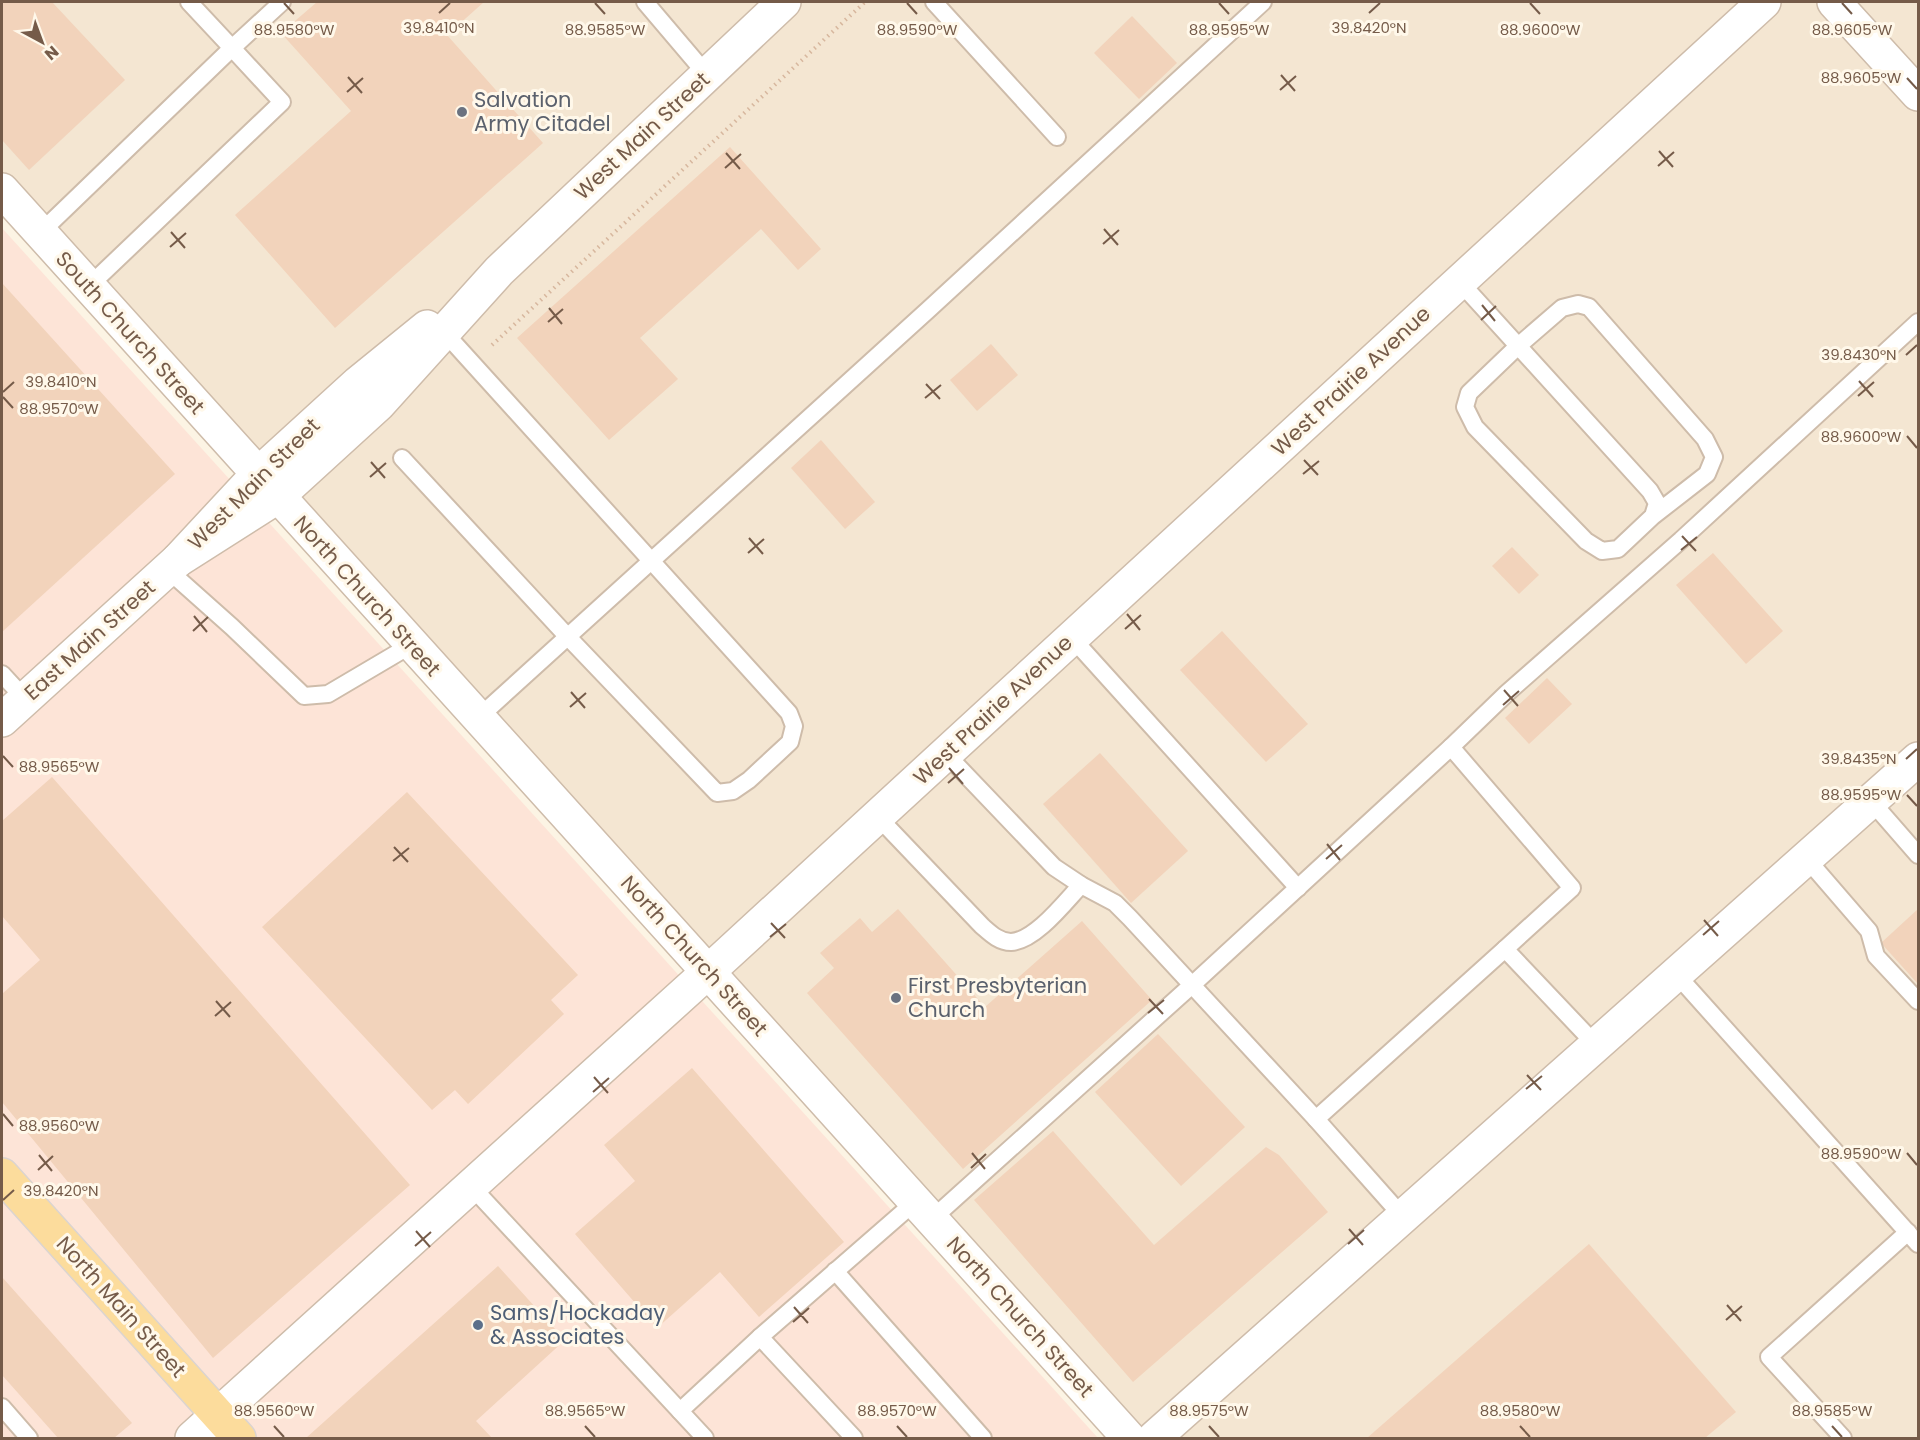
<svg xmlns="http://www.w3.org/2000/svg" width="1920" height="1440" font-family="Poppins,sans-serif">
<rect width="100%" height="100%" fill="#fcf4e4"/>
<!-- residential -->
<g fill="#f4e6d2">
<path d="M2,2h783l-516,478 -267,-297z"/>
<path d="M799,2h1119v1436h-777l-865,-952z"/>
</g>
<!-- commercial -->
<path fill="#fde4d7" d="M2,228l1096,1210h-1096z"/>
<!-- building -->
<g fill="#f2d3bb">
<path d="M2,2h50l73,78 -96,90 -27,-30z"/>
<path d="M317,2h167l-37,33 96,108 -208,185 -100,-113 116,-104 -70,-78z"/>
<path d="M1132,16l45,47 -38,36 -45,-46z"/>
<path d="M730,147l91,102 -23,21 -37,-41 -121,109 38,41 -69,61 -92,-102z"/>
<path d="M2,283l173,191 -173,158z"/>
<path d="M991,344l27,31 -41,36 -27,-31z"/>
<path d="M821,440l54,62 -30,27 -54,-61z"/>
<path d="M1512,547l27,28 -20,19 -27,-28z"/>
<path d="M1713,553l70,78 -37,33 -70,-79z"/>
<path d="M1222,631l86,93 -42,38 -86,-92z"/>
<path d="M1547,678l25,26 -43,40 -24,-26z"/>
<path d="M1100,753l88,98 -57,52 -88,-99z"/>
<path d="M52,777l358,408 -197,173 -211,-256v-108l38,-34 -38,-44v-95z"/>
<path d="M407,792l171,183 -27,25 13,14 -96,90 -13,-14 -23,20 -170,-183z"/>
<path d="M898,909l87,98 97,-86 70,79 -189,169 -156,-176 27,-25 -14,-15 40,-35 12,14z"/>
<path d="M1918,909v75l-37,-41z"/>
<path d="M1158,1034l87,93 -64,59 -86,-94z"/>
<path d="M692,1068l152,174 -85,75 -39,-45 -63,56 -82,-94 60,-53 -31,-36z"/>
<path d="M1053,1131l101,114 112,-98 13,8 49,57 -195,170 -159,-182z"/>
<path d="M1589,1244l147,168 -31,26h-338z"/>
<path d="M498,1266l67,74 -89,81 16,17h-186z"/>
<path d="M2,1277l130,146 -18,15h-56l-56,-63z"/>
</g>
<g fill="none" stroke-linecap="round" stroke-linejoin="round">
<defs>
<g id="service">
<path d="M645,2l62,73"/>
<path d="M934,2l123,135"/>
<path d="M40,233l192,-185 -43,-46"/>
<path d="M1459,281l191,210 7,12 -4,13 -35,33 -16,2 -16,-10 -111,-114 -10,-20 4,-14 49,-47 44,-38 16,-4 11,3 116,132 9,18 -7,17 -54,42"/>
<path d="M88,287l194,-185 -50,-54 50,-46"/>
<path d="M402,458l165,178 150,157 16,-2 16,-11 41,-38 4,-16 -5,-13 -345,-381"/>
<path d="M168,570l64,57 72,69 24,-2 83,-49"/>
<path d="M1072,638l226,250"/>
<path d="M2,674l23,25"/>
<path d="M478,718l450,-408 335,-308"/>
<path d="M1451,747l56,-54 174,-153 237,-218"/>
<path d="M945,753l109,114 27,18 34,18 15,15 186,201 87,98"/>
<path d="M1871,801l47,54"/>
<path d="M877,816l105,110c8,7 17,16 29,16 24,-1 54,-40 70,-57"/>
<path d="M1806,858l63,73 7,25 42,45"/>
<path d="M1676,974l242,270"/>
<path d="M1316,1119l189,-170 91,96"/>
<path d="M471,1186l234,252"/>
<path d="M932,1219l260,-234 259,-238 121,141 -67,61"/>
<path d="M835,1271l148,167"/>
<path d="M760,1337l156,-136"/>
<path d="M2,1407l27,31"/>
<path d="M680,1411l80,-74 94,101"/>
<path d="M1843,1438l-74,-81 139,-125"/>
</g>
<g id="minor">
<path d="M1834,2l84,92"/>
<path d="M2,190c374,417 753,831 1127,1248"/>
<path d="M192,1438l517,-467 1055,-969"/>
<path d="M1154,1438l764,-679"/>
</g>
<g id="tertiary">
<path d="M178,560l99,-63 102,-93 120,-133 285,-269"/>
<path d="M2,720l176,-160 79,-85 101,-92 69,-56"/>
</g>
<path id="primary" d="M2,1175l237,263"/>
</defs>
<!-- service casing -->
<use href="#service" stroke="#cebcaa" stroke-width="20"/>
<!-- minor casing -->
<use href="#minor" stroke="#cebcaa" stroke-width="36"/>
<!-- tertiary casing -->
<use href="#tertiary" stroke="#cebcaa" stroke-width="36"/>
<!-- primary casing -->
<use href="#primary" stroke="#dbd4d0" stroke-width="36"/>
<!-- path -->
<path stroke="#d7b79e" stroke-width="4" stroke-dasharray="1.5 4.5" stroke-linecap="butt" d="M492,345l373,-343"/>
<!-- service -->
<use href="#service" stroke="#fff" stroke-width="16"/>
<!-- minor -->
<use href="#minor" stroke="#fff" stroke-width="33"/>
<!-- tertiary -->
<use href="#tertiary" stroke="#fff" stroke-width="33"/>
<!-- primary -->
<use href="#primary" stroke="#fcdc9c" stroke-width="33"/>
</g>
<!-- ticks -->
<path fill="none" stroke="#755b49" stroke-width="2" d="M284,3l10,11M595,3l10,11M907,3l10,11M1219,3l10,11M1530,3l10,11M1842,3l10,11M439,13l11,-10M1369,13l11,-10M1281,75l14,16M348,77l14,16M1907,78l10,11M1280,90l16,-14M347,92l16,-14M1659,151l14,16M726,153l14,16M1658,166l16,-14M725,168l16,-14M1104,229l14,16M171,232l14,16M1103,244l16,-14M170,247l16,-14M1482,305l13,16M549,308l13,16M1481,320l15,-14M548,322l15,-13M1906,355l11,-10M1859,381l14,16M926,384l14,15M3,392l11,-10M1858,396l16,-14M3,397l10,11M925,398l16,-13M1907,436l10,12M1304,460l14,15M371,462l14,16M1303,474l16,-13M370,477l16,-14M1682,536l14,15M749,538l14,16M1681,550l16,-13M748,553l16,-14M1127,614l13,16M194,616l13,16M1125,629l16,-14M193,631l15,-14M1504,690l14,16M571,692l14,16M1503,705l16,-14M570,707l16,-14M3,756l10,11M1906,759l11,-10M949,768l14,16M948,783l16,-14M1907,795l10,11M1327,844l13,16M394,847l14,15M1326,859l16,-14M393,861l16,-13M1704,920l14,16M771,923l14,15M1703,935l16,-14M770,937l16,-13M1149,999l14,15M216,1001l14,16M1148,1013l16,-13M215,1016l16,-14M1527,1075l14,15M594,1077l14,16M1526,1089l16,-13M593,1092l16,-14M3,1114l10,12M972,1153l13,16M1907,1153l10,12M39,1155l13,16M971,1168l15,-14M38,1170l15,-14M3,1200l11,-10M1349,1229l14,16M416,1231l14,16M1348,1244l16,-14M415,1246l16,-14M1727,1305l14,16M794,1307l14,16M1726,1320l16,-14M793,1322l16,-14M274,1426l10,11M585,1426l10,11M897,1426l10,11M1209,1426l10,11M1520,1426l10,11M1832,1426l10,11"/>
<!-- markers -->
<g fill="#6b7280" stroke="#fff8ea" stroke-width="2">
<circle cx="462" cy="112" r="6"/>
<circle cx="896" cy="998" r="6"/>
</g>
<circle fill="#5c6f8a" stroke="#fff8ea" stroke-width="2" cx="478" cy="1325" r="6"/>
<g text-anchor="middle" stroke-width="6" stroke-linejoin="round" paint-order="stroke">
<!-- worship labels -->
<g font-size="21" fill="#5b616d" stroke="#fff8ea" text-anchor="start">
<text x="474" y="107">Salvation<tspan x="474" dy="24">Army Citadel</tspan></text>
<text x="908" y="993">First Presbyterian<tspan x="908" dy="24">Church</tspan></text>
</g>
<!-- street labels -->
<g font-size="21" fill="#755b49" stroke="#fff8ea">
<text transform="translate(642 136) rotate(-43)" y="7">West Main Street</text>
<text transform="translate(130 333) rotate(48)" y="7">South Church Street</text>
<text transform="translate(1351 381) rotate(-43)" y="7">West Prairie Avenue</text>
<text transform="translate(254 484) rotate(-45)" y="7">West Main Street</text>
<text transform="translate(367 596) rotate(48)" y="7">North Church Street</text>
<text transform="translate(90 640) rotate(-42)" y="7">East Main Street</text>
<text transform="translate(993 710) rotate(-43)" y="7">West Prairie Avenue</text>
<text transform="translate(694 956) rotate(48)" y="7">North Church Street</text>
<text transform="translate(121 1307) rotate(48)" y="7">North Main Street</text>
<text transform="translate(1020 1317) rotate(48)" y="7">North Church Street</text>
</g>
<!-- service labels -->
<g font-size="21" fill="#4e5e75" stroke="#fff8ea" text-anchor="start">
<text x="490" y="1320">Sams/Hockaday<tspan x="490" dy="24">&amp; Associates</tspan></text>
</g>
</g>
<g font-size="15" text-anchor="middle" fill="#755b49" stroke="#fff8ea" stroke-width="6" stroke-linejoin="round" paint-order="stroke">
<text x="439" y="33">39.8410°N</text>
<text x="1369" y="33">39.8420°N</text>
<text x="1852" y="35">88.9605°W</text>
<text x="294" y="35">88.9580°W</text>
<text x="605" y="35">88.9585°W</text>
<text x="917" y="35">88.9590°W</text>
<text x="1229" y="35">88.9595°W</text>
<text x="1540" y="35">88.9600°W</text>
<text x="1861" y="83">88.9605°W</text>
<text x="1859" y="360">39.8430°N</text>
<text x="61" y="387">39.8410°N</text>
<text x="59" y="414">88.9570°W</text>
<text x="1861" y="442">88.9600°W</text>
<text x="1859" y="764">39.8435°N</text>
<text x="59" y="772">88.9565°W</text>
<text x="1861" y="800">88.9595°W</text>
<text x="59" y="1131">88.9560°W</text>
<text x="1861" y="1159">88.9590°W</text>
<text x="61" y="1196">39.8420°N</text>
<text x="274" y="1416">88.9560°W</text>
<text x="585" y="1416">88.9565°W</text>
<text x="897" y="1416">88.9570°W</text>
<text x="1209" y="1416">88.9575°W</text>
<text x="1520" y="1416">88.9580°W</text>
<text x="1832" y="1416">88.9585°W</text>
</g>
<!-- border -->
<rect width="1920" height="1440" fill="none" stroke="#755b49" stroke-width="6"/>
<!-- north arrow -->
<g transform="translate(42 42) rotate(139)" stroke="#fff8ea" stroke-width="4.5" paint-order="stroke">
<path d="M0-4.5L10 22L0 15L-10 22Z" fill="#755b49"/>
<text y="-9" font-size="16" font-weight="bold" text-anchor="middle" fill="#755b49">N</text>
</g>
</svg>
